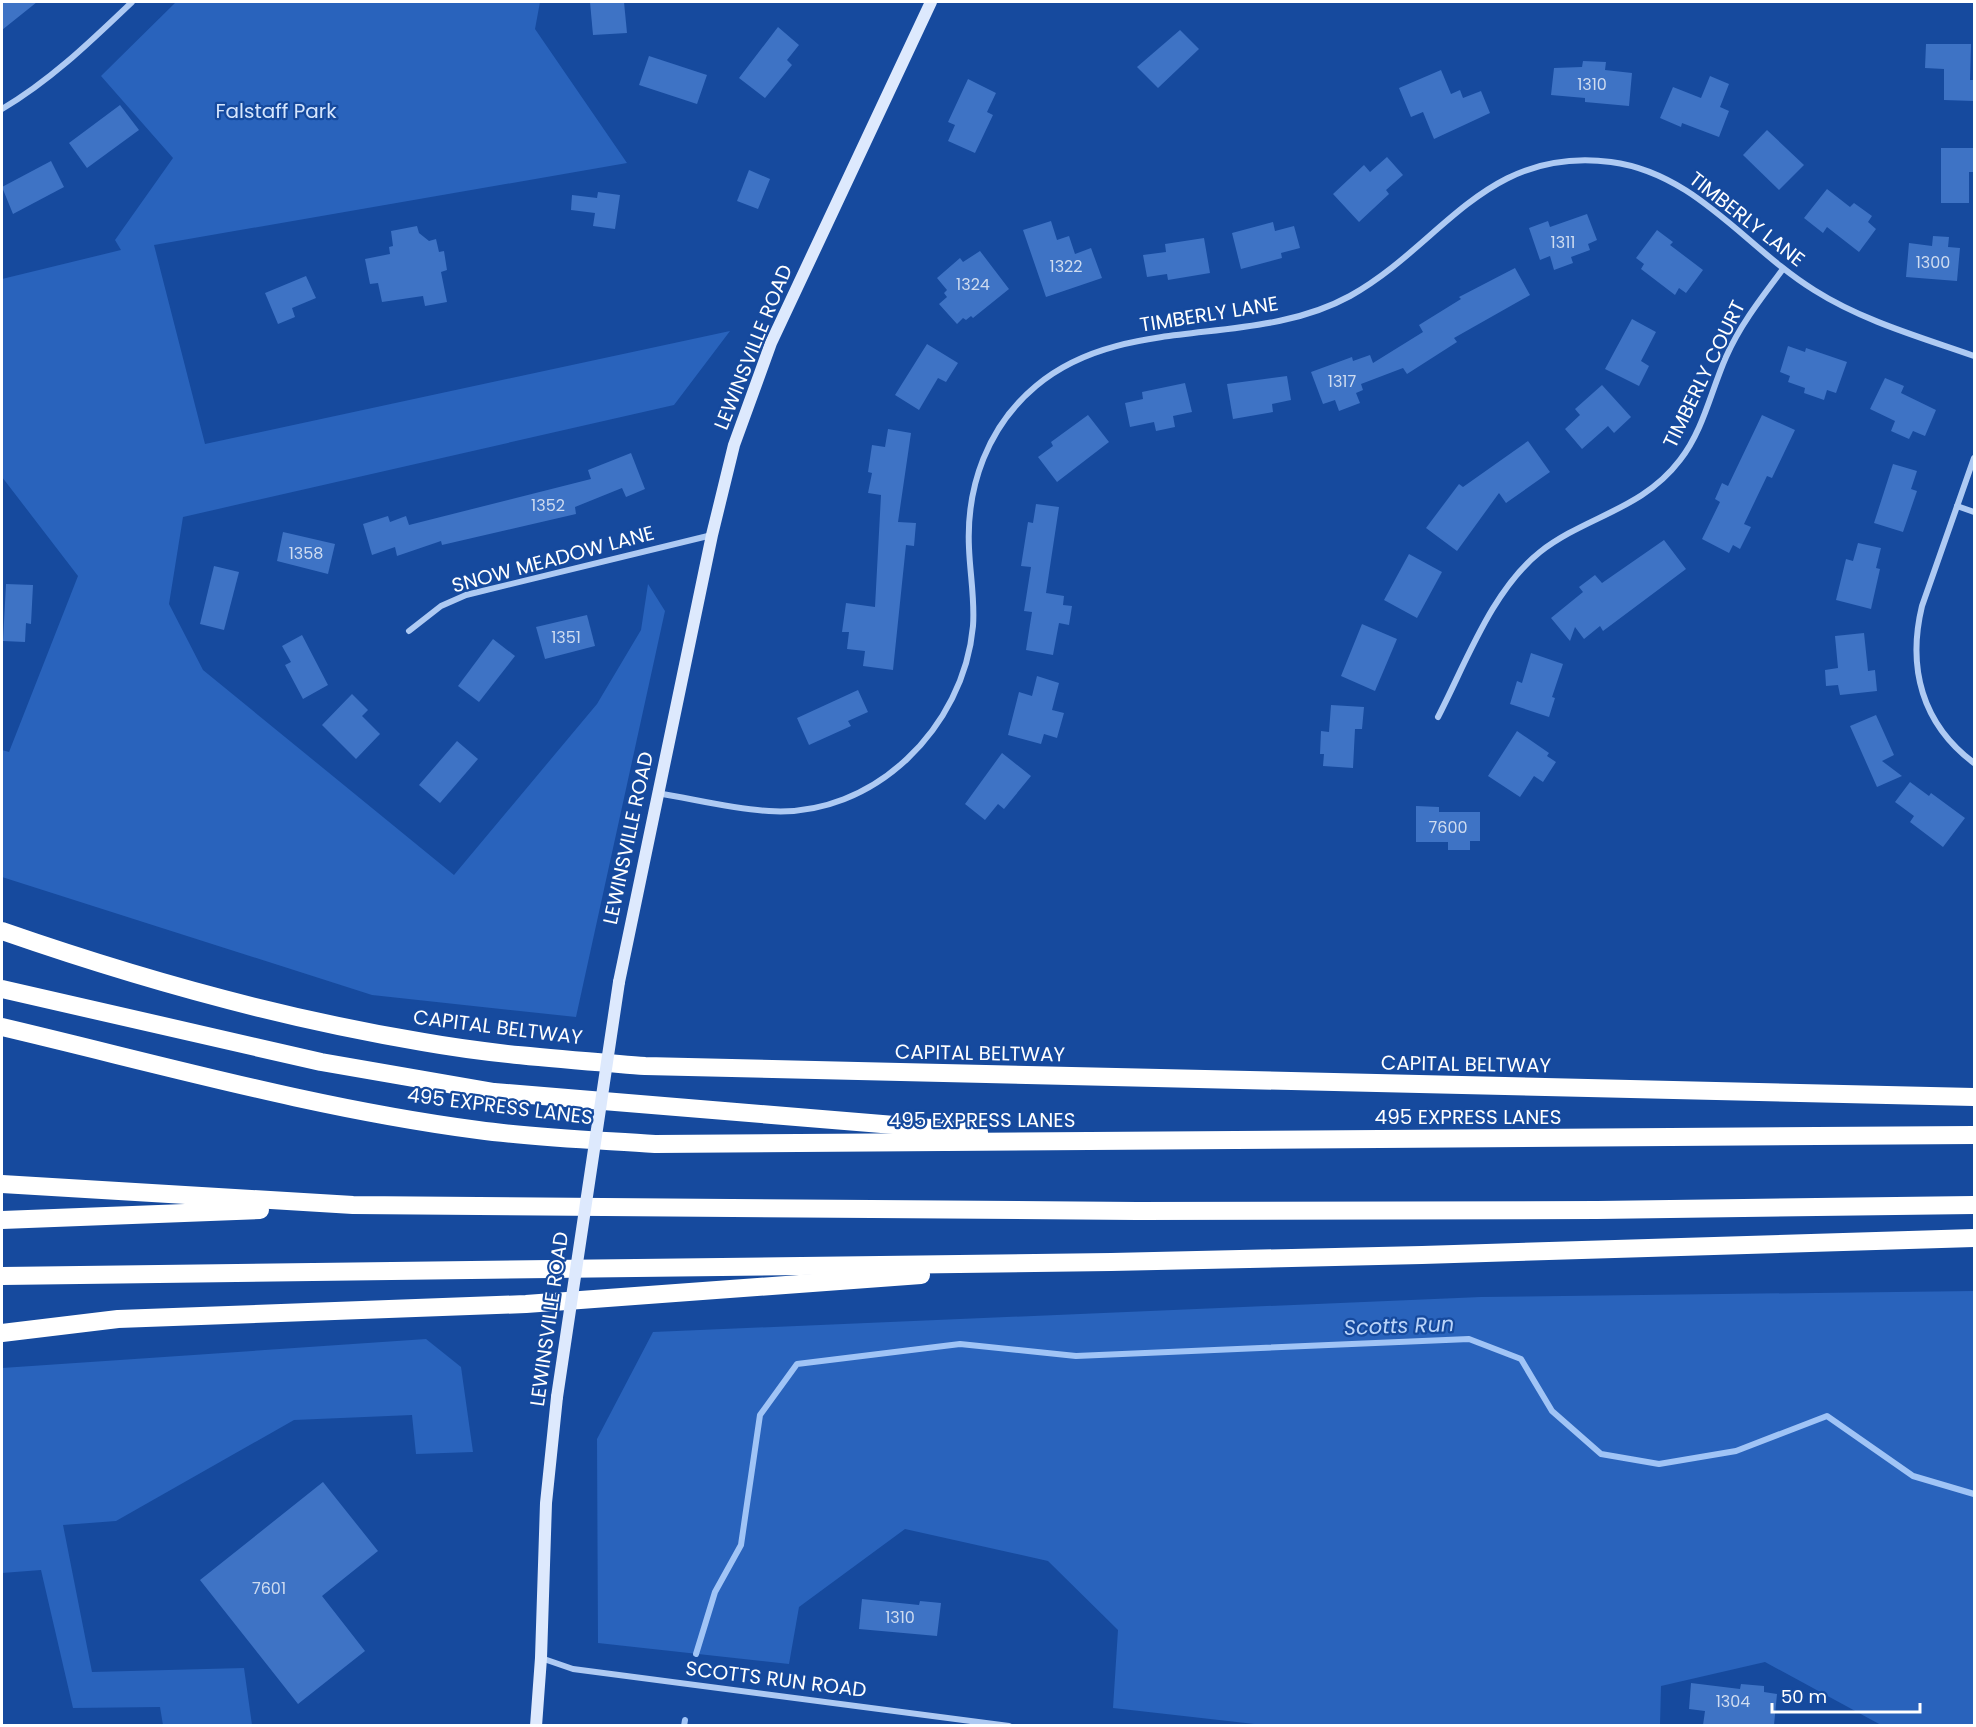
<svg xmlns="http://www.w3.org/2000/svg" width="1976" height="1727" font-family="Poppins,sans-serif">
<rect width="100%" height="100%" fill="#164a9e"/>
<!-- green -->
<g fill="#2963bc">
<path d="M176,2h364l-5,27 92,134 -473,82 51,199 525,-113 -56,74 -491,112 -14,87 34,66 251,205 143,-171 44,-74 7,-46 17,27 -89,406 -204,-22 -370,-118v-127l7,2 69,-176 -76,-99v-198l119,-29 -6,-10 58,-82 -72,-82z"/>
<path d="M1974,1291v434h-93l-116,-63 -104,24 -1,39 -388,1 -159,-18 5,-78 -70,-69 -143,-32 -106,78 -10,57 -191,-21 -1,-204 56,-107 828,-35z"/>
<path d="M426,1339l35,28 12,85 -57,2 -4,-39 -118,5 -178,101 -53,4 29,147 152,-4 8,57h-89l-3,-18 -87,1 -32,-138 -39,3v-205z"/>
</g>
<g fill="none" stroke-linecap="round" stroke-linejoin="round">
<!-- stream -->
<g stroke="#a0c4f6" stroke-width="6">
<path d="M696,1654l19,-62 26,-47 19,-130 37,-51 163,-20 116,12 393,-17 52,20 31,52 49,43 58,10 77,-13 91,-35 86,60 61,18"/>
<path d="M684,1726l1,-6"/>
</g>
</g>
<!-- building -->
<g fill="#3e73c5">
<path d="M2,2h35l-35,28z"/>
<path d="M590,2h34l3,31 -34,2z"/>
<path d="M778,27l21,18 -12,15 5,5 -27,33 -26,-20z"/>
<path d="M1180,30l19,19 -41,39 -21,-21z"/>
<path d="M1926,44h45l-1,36h4v21l-30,-1v-31l-19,-1z"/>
<path d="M649,56l58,19 -10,29 -58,-19z"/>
<path d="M1583,61l23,1 -1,8 27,3 -3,33 -44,-4v-4l-34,-3 3,-27 28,-1z"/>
<path d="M1441,70l10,24 9,-4 3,8 18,-7 9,22 -56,26 -11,-27 -12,5 -12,-29z"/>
<path d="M1710,76l19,8 -9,23 9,4 -10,26 -37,-14 -1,4 -21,-9 13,-31 28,11z"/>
<path d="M968,79l28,14 -9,19 6,3 -18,38 -27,-12 7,-16 -7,-3z"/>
<path d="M120,105l19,25 -52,38 -18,-25z"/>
<path d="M1767,130l37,35 -25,25 -36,-35z"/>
<path d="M1941,148h33v24h-5v31h-28z"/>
<path d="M1387,157l16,18 -17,15 3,4 -30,28 -26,-28 31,-29 6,7z"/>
<path d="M51,161l13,26 -51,27 -11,-27z"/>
<path d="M749,170l21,9 -12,30 -21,-8z"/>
<path d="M1827,189l23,18 4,-4 18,13 -4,6 8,7 -17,23 -32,-25 -4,6 -19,-15z"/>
<path d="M598,192l22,3 -5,34 -22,-3 2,-13 -24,-3 1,-15 25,3z"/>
<path d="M1587,214l10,26 -9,4 2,6 -19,7 2,6 -19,7 -4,-14 -10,4 -11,-32 19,-7 2,6z"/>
<path d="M1051,221l6,19 12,-4 6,18 16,-6 11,30 -56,19 -23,-67z"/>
<path d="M1273,222l2,9 19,-5 6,22 -19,5 1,5 -41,11 -9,-36z"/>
<path d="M417,226l2,7 10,8 7,-2 3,13 5,-1 3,19 -6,2 6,30 -22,4 -2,-10 -41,6 -4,-19 -8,1 -5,-25 25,-5 -1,-7 4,-1 -2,-15z"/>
<path d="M1657,230l16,12 -3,3 33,25 -17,23 -7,-5 -4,7 -34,-26 3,-5 -8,-6z"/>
<path d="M1933,236l16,1 -1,10 12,1 -3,33 -51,-4 3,-34 23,3z"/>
<path d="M1204,238l6,35 -42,7 -1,-6 -20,3 -4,-22 23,-3 -1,-8z"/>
<path d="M980,251l29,38 -36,29 -2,-2 -5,4 -3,-2 -6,6 -18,-20 8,-7 -3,-4 3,-3 -10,-12 23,-20 3,4z"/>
<path d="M1515,268l15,27 -76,43 3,4 -50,32 -4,-6 -42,16 2,6 -7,3 4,10 -21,8 -4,-11 -12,4 -12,-32 41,-15 1,4 17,-6 3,8 50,-31 -4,-7 42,-26 -2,-2z"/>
<path d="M306,276l10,22 -24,10 3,9 -17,7 -13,-31z"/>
<path d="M1632,319l24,13 -15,29 8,5 -10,20 -34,-17z"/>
<path d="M927,344l31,19 -12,19 -8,-4 -19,32 -24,-15z"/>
<path d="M1788,346l17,6 1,-4 41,14 -11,31 -9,-3 -3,10 -20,-7 1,-5 -17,-6 2,-6 -10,-4z"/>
<path d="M1287,376l4,24 -19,4 1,8 -40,7 -6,-35z"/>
<path d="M1885,378l19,8 -3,7 35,17 -11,26 -12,-5 -4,8 -18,-8 4,-10 -25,-12z"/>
<path d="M1185,383l7,29 -19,4 2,11 -19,4 -2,-9 -24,5 -5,-24 18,-4 -1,-7z"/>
<path d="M1602,385l29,32 -17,16 -6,-7 -26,23 -17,-20 15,-14 -5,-6z"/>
<path d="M1088,415l21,27 -52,40 -19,-25 15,-11 -2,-4z"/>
<path d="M1762,415l33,15 -23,48 -5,-2 -23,48 7,3 -11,22 -7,-4 -4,8 -27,-14 18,-37 -5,-3 7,-16 6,3z"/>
<path d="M888,429l23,4 -13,89 18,1 -2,23 -8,-1 -13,125 -30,-4 2,-15 -18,-2 2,-17h-7l4,-29 29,4 6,-112 -13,-2 4,-20 -4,-1 4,-27 13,2z"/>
<path d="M1528,441l22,31 -44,31 -7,-10 -42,58 -31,-23 33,-44 4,3z"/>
<path d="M631,453l14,36 -19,8 -4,-9 -47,19 1,7 -134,31 -1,-4 -44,15 -2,-9 -23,8 -9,-31 25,-8 2,6 16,-6 3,9 182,-46 -3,-9z"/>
<path d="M1893,464l24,7 -6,18 6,2 -14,41 -29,-9z"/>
<path d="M1036,504l23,3 -13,86 18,3 -1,9 9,1 -3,19 -10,-2 -6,32 -27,-5 6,-38 -8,-1 7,-44 -10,-1 7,-44 5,1z"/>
<path d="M283,532l52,12 -7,30 -51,-13z"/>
<path d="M1664,540l22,29 -83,62 -3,-5 -16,13 -9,-12 -5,14 -19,-23 32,-26 -4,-5 16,-12 7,8z"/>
<path d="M1858,543l23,5 -5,20 4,1 -9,40 -35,-9 10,-41 7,2z"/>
<path d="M1409,554l33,18 -25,46 -33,-18z"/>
<path d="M214,566l25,6 -15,58 -24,-6z"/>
<path d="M6,584l27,1 -2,39 -5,-1 -1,19 -22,-1z"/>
<path d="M587,615l8,31 -50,13 -9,-32z"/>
<path d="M1362,624l35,15 -22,52 -34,-15z"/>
<path d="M1864,633l4,38 7,-1 2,21 -37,4 -2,-10 -12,1 -1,-16 13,-2 -3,-32z"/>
<path d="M302,635l26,50 -25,14 -18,-34 6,-3 -9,-16z"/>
<path d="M493,639l22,17 -36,46 -21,-16z"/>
<path d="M1531,653l32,11 -11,33 3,1 -6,19 -39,-13 7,-23 5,2z"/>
<path d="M1037,676l22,7 -7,27 12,3 -7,25 -13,-4 -3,10 -33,-9 11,-43 13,4z"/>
<path d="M858,690l10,22 -20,9 3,5 -42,19 -12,-27z"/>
<path d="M352,694l16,16 -6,6 18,18 -24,25 -34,-34z"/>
<path d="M1331,705l33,2 -2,22h-7l-2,39 -30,-2 1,-12h-4l1,-23 8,1z"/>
<path d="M1876,715l18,40 -12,6 20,15 -25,11 -27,-61z"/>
<path d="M1517,731l32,22 -2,3 9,6 -13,20 -9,-6 -14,21 -32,-21z"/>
<path d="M457,741l21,18 -38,44 -21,-18z"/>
<path d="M1002,753l29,23 -27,33 -6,-5 -13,16 -20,-16z"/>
<path d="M1910,782l19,14 2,-3 34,25 -22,29 -33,-25 4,-6 -19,-14z"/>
<path d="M1416,806l23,1v5h41v29h-10v9h-22v-8h-32z"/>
<path d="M323,1482l55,69 -56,45 43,55 -67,53 -98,-124z"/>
<path d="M862,1599l57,6 1,-4 21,2 -4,33 -78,-7z"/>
<path d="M1691,1683l49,6 1,-5 23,2v6l13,2 -3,31h-71l2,-14 -16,-2z"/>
</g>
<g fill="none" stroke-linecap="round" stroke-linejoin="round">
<!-- minor -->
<g stroke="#aecaf3" stroke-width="6">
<path d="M2,109c49,-29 88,-67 130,-107"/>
<path d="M1974,458l-52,148c-15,62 0,118 52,157"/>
<path d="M1957,506l17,6"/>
<path d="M409,631l32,-25 25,-11 246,-60"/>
<path d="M1438,717c28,-54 54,-127 102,-165 46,-36 102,-42 140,-92 23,-29 31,-69 46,-103 14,-32 36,-60 57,-88"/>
<path d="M657,793c37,6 75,16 112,18 105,7 195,-84 204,-185 2,-26 -3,-52 -4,-78 -3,-62 19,-122 67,-162 88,-74 216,-36 314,-90 93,-52 135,-150 261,-134 85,11 135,86 203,128 49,31 106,47 160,66"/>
<path d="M541,1658l32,11 436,57"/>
</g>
<!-- secondary -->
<g stroke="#dde9fd" stroke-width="12">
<path d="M619,982l93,-447 22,-90 37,-102 160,-341"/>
<path d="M536,1726l5,-68 5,-155 11,-106"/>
</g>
<!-- motorway -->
<g stroke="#fff" stroke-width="18">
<path d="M2,931c138,48 277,87 421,111 73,13 148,18 222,24l1329,31"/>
<path d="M2,989l319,73 173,30 485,40"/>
<path d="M2,1027c157,37 315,82 476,103 59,8 118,10 177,14l1319,-9"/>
<path d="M2,1184l351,21 784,6 460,-1 377,-5"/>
<path d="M2,1220l258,-10"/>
<path d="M2,1276l1109,-14 311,-7 552,-17"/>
<path d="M2,1333l116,-14 408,-15 395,-29"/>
</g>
<!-- secondary-bridge -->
<path stroke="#dde9fd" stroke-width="12" d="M557,1397l62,-415"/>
</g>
<g text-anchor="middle" stroke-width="4.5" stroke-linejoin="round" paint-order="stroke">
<!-- number labels -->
<g font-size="16" fill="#cfdcf0">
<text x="1592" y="90">1310</text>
<text x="1563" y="248">1311</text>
<text x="1933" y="268">1300</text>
<text x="1066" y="272">1322</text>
<text x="973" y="290">1324</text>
<text x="1342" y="387">1317</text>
<text x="548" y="511">1352</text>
<text x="306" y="559">1358</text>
<text x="566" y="643">1351</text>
<text x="1448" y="833">7600</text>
<text x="269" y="1594">7601</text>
<text x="900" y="1623">1310</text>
<text x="1733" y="1707">1304</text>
</g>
<!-- park labels -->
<g font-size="20" fill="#d6e6fd" stroke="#164a9e">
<text x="276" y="118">Falstaff Park</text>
</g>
<!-- street labels -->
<g font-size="20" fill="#fff" stroke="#164a9e">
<text transform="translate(1747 219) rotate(38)" y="7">TIMBERLY LANE</text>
<text transform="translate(1209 314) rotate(-9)" y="7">TIMBERLY LANE</text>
<text transform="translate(753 347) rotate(-68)" y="7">LEWINSVILLE ROAD</text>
<text transform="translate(1704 374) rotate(-64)" y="7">TIMBERLY COURT</text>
<text transform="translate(553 559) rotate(-15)" y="7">SNOW MEADOW LANE</text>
<text transform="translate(628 838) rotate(-78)" y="7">LEWINSVILLE ROAD</text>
<text transform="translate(498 1027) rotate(7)" y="7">CAPITAL BELTWAY</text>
<text transform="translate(980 1053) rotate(1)" y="7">CAPITAL BELTWAY</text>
<text transform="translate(1466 1064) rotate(1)" y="7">CAPITAL BELTWAY</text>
<text transform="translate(500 1106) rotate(7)" y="7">495 EXPRESS LANES</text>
<text x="1468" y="1124">495 EXPRESS LANES</text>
<text x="982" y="1127">495 EXPRESS LANES</text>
<text transform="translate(549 1319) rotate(-82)" y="7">LEWINSVILLE ROAD</text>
<text transform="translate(776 1679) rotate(7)" y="7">SCOTTS RUN ROAD</text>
</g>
<!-- water labels -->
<g font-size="21" font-style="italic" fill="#bad4f9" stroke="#164a9e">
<text transform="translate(1399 1326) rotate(-2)" y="7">Scotts Run</text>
</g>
</g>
<!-- border -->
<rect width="1976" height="1727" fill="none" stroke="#ffffff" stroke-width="6"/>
<!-- scale -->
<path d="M1772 1703v9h148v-9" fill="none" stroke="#ffffff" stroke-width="3"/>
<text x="1781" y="1703" font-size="18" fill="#ffffff" stroke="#164a9e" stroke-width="4.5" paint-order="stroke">50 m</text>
</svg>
